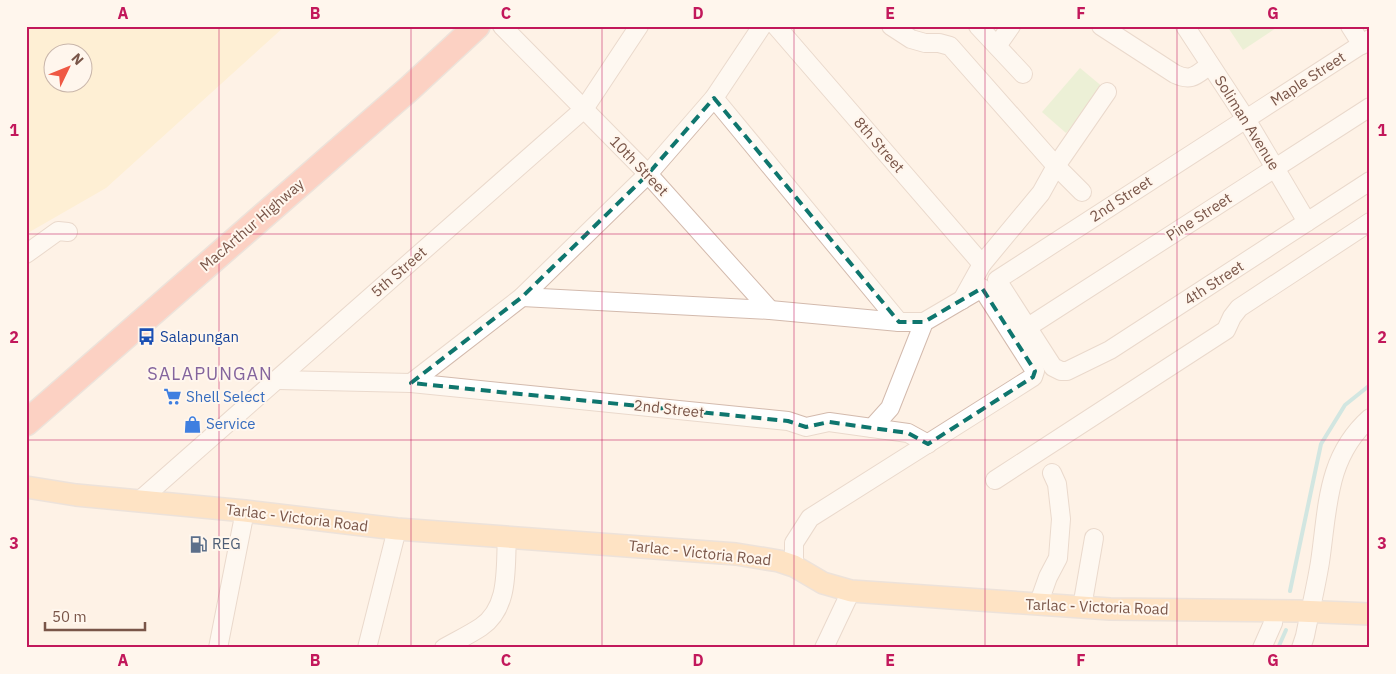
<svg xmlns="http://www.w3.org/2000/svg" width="1396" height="674" font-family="'IBM Plex Sans',sans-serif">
<rect width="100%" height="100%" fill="#fef2e6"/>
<!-- green -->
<g fill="#d8edc3">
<path d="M1227,26h52l-36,24z"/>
<path d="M1080,68l24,20 -38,45 -24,-21z"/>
</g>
<!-- sand -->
<path fill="#ffeabe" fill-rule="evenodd" d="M26,26h259l-179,162 -80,46zM52,52h30v30h-30z"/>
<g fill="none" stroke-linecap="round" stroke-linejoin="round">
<!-- stream -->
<g stroke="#9ed8db" stroke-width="4">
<path d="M1290,591l31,-147 24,-39 25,-20"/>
<path d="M1278,648l8,-18"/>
</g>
<defs>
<g id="minor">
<path d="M502,26l146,148 122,136"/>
<path d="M776,26l206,238"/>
<path d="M891,26l20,13 14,4h14l11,3 106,120 26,26"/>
<path d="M978,26l45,48"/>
<path d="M1101,26l74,48c17,8 21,1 35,-9"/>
<path d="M1185,26l61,93 61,103"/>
<path d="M1350,26l12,19"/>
<path d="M1370,39l-373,241 56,87 8,4h6l43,-21 260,-169"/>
<path d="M997,46l14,-20"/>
<path d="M714,98l185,224"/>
<path d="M26,254l32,-23 10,1"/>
<path d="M522,297l248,13 129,12h25"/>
<path d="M962,300l20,-36 59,-71 15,-27 51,-74"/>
<path d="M1028,327l342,-220"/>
<path d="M278,380l133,3 377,38 18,6 23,-5 43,6 18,-20 34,-86 58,-34 53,83 -2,6 -223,141 -16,25v23"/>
<path d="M411,383l111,-86 126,-123 66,-76 48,-72"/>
<path d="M872,428l36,5 20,11"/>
<path d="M995,480l231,-150 6,-13 7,-9 131,-86"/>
<path d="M139,501l445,-392 55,-83"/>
<path d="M1038,605l10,-28 10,-19 3,-39 -4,-35 -5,-11"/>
<path d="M1082,607l12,-69"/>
<path d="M218,648l27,-137"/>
<path d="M367,648l30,-119"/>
<path d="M444,648c12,-7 25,-13 37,-21 29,-20 24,-59 26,-90"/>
<path d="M824,648l27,-57"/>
<path d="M1262,648l11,-25 1,-13"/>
<path d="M1301,648l4,-12c5,-25 11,-49 15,-74 8,-54 6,-105 50,-144"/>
</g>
<path id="major" d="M26,487l50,8 169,16 152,18 339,25 43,7 15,5 29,17 28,8 259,18 188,2 72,3"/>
<path id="highway" d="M26,423l384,-335 67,-62"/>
</defs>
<!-- minor casing -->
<use href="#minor" stroke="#d3baad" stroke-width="20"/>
<!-- major casing -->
<use href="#major" stroke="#d9cfcc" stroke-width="24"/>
<!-- highway casing -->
<use href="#highway" stroke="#d9cfcc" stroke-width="28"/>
<!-- minor -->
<use href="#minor" stroke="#fff" stroke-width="18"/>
<!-- major -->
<use href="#major" stroke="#ffd09b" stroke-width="21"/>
<!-- highway -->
<use href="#highway" stroke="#fba999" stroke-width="25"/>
</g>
<!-- marked area -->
<path d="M0 0H1396V674H0ZM714,98l185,224h25l58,-34 53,83 -2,6 -105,67 -20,-11 -79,-11 -23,5 -18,-6 -377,-38 111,-86 126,-123z" fill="#fef2e6" fill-opacity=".55" fill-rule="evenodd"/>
<path fill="none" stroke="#0f766e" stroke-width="4" stroke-dasharray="10 6" stroke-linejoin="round" d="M714,98l185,224h25l58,-34 53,83 -2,6 -105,67 -20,-11 -79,-11 -23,5 -18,-6 -377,-38 111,-86 126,-123z"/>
<!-- grid -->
<path fill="none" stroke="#c2185b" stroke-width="1" stroke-opacity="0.55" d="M219,26v622M411,26v622M602,26v622M794,26v622M985,26v622M1177,26v622M26,234h1344M26,440h1344"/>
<!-- icons -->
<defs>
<symbol id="bus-bare" viewBox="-9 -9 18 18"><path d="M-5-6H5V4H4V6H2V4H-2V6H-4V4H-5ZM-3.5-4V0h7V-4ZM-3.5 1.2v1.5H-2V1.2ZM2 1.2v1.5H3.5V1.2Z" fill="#1a4fb4" stroke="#fff6ed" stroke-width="2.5" paint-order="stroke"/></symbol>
<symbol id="supermarket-bare" viewBox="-9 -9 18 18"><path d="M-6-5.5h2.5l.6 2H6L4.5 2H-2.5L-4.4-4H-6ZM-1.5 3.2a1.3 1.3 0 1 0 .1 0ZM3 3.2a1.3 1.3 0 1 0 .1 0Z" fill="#3f7fe0" stroke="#fff6ed" stroke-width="2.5" paint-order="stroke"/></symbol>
<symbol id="shop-bare" viewBox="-9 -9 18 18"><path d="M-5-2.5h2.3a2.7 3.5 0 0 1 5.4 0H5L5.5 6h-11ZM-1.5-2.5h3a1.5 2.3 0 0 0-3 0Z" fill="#3f7fe0" stroke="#fff6ed" stroke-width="2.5" paint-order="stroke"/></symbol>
<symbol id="fuel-bare" viewBox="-9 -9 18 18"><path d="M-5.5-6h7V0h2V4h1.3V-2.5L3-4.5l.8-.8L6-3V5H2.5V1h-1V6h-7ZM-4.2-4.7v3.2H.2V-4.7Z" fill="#5c6f8a" stroke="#fff6ed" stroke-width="2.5" paint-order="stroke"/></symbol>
</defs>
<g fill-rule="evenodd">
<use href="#bus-bare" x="134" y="324" width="25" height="25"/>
<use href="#supermarket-bare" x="160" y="384" width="25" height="25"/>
<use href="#shop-bare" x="180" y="412" width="25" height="25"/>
<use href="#fuel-bare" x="186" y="532" width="25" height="25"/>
</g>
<g text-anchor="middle" stroke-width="4" stroke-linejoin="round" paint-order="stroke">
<!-- street labels -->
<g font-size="15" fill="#795548" stroke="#fff6ed">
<text transform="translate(1308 79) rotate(-33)" y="5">Maple Street</text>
<text transform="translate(1247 123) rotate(58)" y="5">Soliman Avenue</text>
<text transform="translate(879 145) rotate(49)" y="5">8th Street</text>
<text transform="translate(639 166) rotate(46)" y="5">10th Street</text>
<text transform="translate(1121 199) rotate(-33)" y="5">2nd Street</text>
<text transform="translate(1199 217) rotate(-33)" y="5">Pine Street</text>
<text transform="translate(252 225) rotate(-41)" y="5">MacArthur Highway</text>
<text transform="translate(399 272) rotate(-41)" y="5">5th Street</text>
<text transform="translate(1214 283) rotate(-33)" y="5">4th Street</text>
<text transform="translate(669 409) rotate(6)" y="5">2nd Street</text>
<text transform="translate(297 518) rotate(7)" y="5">Tarlac - Victoria Road</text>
<text transform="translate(700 553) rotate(6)" y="5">Tarlac - Victoria Road</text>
<text transform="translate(1097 607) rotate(2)" y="5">Tarlac - Victoria Road</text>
</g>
<!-- transit labels -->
<g font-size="15" fill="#164399" stroke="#fff6ed" text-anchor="start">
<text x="160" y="342">Salapungan</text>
</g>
<!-- shop labels -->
<g font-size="15" fill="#366cbe" stroke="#fff6ed" text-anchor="start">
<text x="186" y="402">Shell Select</text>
<text x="206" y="429">Service</text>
</g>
<!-- service labels -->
<g font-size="15" fill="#4e5e75" stroke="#fff6ed" text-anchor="start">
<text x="212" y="549">REG</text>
</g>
<!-- quarter labels -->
<g font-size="18" letter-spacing="1" fill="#84649d" stroke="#fff6ed">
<text x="210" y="380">SALAPUNGAN</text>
</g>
</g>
<!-- border -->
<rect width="1396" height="674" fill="none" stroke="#fff6ed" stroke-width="55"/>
<!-- north arrow -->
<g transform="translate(68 68) rotate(47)"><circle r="24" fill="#fff6ed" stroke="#c9b6ab"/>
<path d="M0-4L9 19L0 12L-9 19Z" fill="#ef5843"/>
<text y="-8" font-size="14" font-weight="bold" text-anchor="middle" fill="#795548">N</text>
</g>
<!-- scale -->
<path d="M45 622v8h100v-8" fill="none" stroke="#795548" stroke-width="2.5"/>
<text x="52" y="622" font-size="15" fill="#795548" stroke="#fff6ed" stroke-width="4" paint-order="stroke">50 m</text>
<rect x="28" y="28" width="1340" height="618" fill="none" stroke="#c2185b" stroke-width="2"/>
<g font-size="16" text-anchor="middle" font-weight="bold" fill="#c2185b">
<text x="123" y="19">A</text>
<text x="315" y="19">B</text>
<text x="506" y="19">C</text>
<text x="698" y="19">D</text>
<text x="890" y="19">E</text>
<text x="1081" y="19">F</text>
<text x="1273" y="19">G</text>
<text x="14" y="136">1</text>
<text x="1382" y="136">1</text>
<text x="14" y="343">2</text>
<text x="1382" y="343">2</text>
<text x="14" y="549">3</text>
<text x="1382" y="549">3</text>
<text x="123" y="666">A</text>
<text x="315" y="666">B</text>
<text x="506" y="666">C</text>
<text x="698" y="666">D</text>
<text x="890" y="666">E</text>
<text x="1081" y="666">F</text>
<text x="1273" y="666">G</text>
</g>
</svg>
